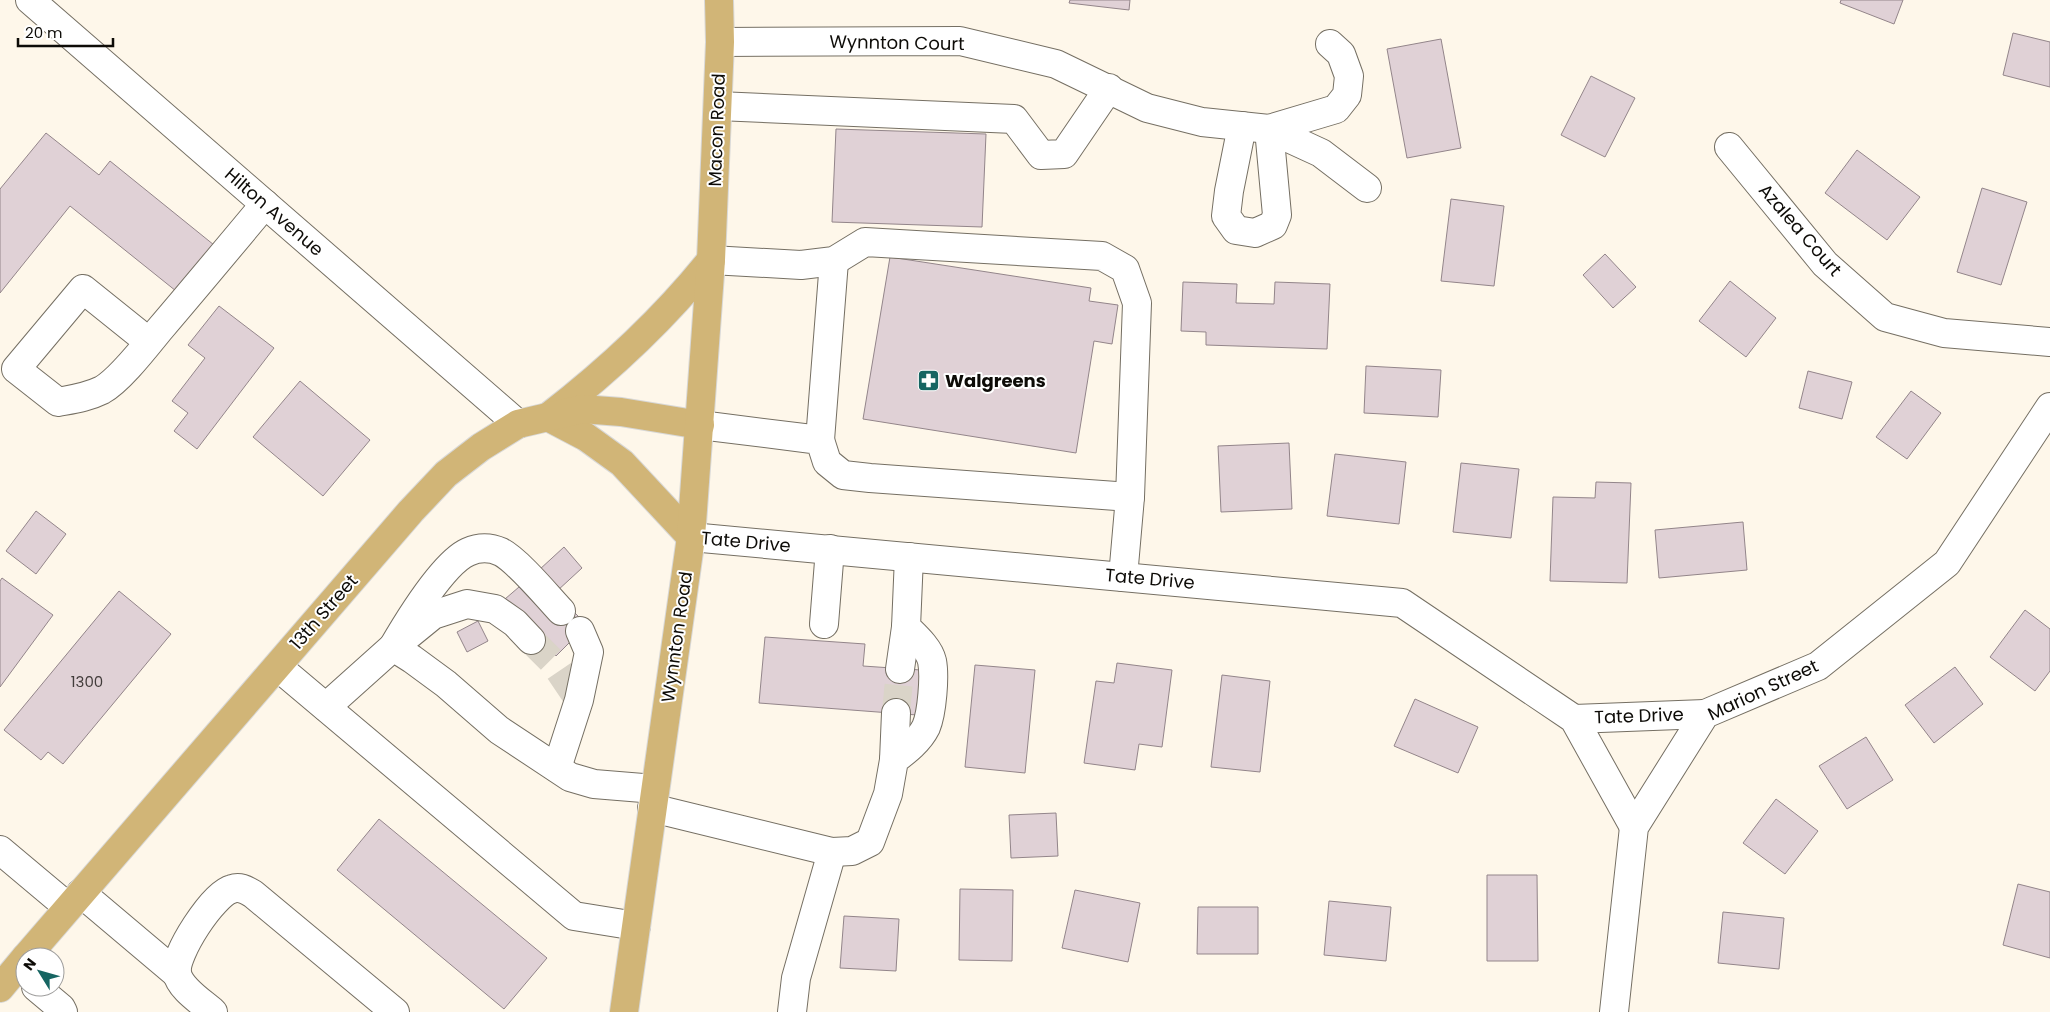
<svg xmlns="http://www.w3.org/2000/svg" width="2050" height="1012" font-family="Poppins,sans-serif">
<rect width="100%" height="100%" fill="#fef7ea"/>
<!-- building -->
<g fill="#e0d1d6" stroke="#93858a">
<path d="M1070,0h60l-1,10 -60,-7z"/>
<path d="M1841,0h62l-9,24 -54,-21z"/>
<path d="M2013,33l37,9v45l-47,-12z"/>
<path d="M1441,39l20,109 -54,10 -20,-109z"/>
<path d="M1591,76l44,22 -30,59 -44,-22z"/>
<path d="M836,129l150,5 -4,93 -150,-5z"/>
<path d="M46,133l53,42 11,-14 104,84 -38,46 -106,-85 -70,87v-104z"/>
<path d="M1857,150l63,47 -33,43 -62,-47z"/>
<path d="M1982,188l45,14 -26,83 -44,-13z"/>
<path d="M1451,199l53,7 -10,80 -53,-5z"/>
<path d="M1605,254l31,33 -23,21 -30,-33z"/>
<path d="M890,257l201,31 -2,13 29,4 -6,39 -18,-3 -18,112 -213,-34z"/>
<path d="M1730,281l46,37 -30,39 -47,-36z"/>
<path d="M1183,282l54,2 -1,19 38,1 1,-22 55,2 -3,65 -121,-4v-13l-25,-1z"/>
<path d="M219,306l55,42 -77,101 -23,-18 14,-18 -16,-12 33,-43 -17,-13z"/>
<path d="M1366,366l75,4 -3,47 -74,-4z"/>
<path d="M1808,371l44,11 -10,37 -43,-11z"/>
<path d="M300,381l70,59 -47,56 -70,-59z"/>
<path d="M1911,391l30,22 -34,46 -31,-22z"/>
<path d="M1289,443l3,66 -71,3 -3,-66z"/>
<path d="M1335,454l71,8 -7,62 -72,-8z"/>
<path d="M1461,463l58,6 -8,69 -58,-6z"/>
<path d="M1596,482l35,1 -4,100 -77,-2 3,-84 42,1z"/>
<path d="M36,511l30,23 -30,40 -30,-23z"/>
<path d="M1743,522l4,48 -88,8 -4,-48z"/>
<path d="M564,547l18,21 -25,23 -18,-21z"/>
<path d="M2,578l51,37 -53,72v-106z"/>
<path d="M519,587l36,37 16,-15 11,11 -15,15 5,5 -16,16 -4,-5 -15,14 -13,-13 17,-15 -36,-38z"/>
<path d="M119,591l52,43 -108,130 -15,-12 -7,8 -37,-30z"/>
<path d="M2025,610l25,19v42l-15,20 -45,-34z"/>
<path d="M478,621l10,20 -21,11 -10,-20z"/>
<path d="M765,637l100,7 -2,22 58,4 -4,45 -158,-12z"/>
<path d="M1117,663l55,7 -10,77 -23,-3 -4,26 -51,-7 12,-82 18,2z"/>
<path d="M975,665l60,5 -10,103 -60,-6z"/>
<path d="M1955,667l28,37 -49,39 -29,-38z"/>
<path d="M1222,675l48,6 -10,91 -49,-5z"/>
<path d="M1415,699l63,28 -20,46 -64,-27z"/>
<path d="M1866,737l27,43 -46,29 -28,-43z"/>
<path d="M1776,799l42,32 -33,43 -42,-31z"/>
<path d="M1056,813l2,43 -47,2 -2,-43z"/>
<path d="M379,819l168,139 -43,51 -167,-139z"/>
<path d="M1487,875h50l1,86h-51z"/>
<path d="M2018,884l32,8v66l-47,-13z"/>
<path d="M960,889l53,1 -1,71 -53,-1z"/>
<path d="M1075,890l65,13 -12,59 -66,-14z"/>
<path d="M1329,901l62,6 -5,54 -62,-6z"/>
<path d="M1198,907h60v47h-61z"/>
<path d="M1723,912l61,6 -5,51 -61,-6z"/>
<path d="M844,916l55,3 -3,52 -56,-3z"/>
</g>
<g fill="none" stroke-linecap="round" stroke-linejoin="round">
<!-- minor-tunnel -->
<g stroke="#dad4c8" stroke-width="28" stroke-dasharray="28 14" stroke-linecap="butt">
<path d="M531,640l23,23 25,37"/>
<path d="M896,713l4,-44"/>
</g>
<defs>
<g id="minor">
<path d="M30,0l488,424"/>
<path d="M720,42l240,-1 96,23 91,44 55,14 67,7 52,24 46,35"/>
<path d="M718,106l296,13 27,36 23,-1 45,-66"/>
<path d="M1242,126l-13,65 -3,25 10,14 19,3 18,-8 4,-10 -8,-86"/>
<path d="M1269,129l67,-20 11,-14 2,-19 -8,-22 -11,-10"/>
<path d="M1729,147l96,117 60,53 59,16 106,9"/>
<path d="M711,260l90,5 33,-4 31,-19 237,14 23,13 12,34 -7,194 -7,80"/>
<path d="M149,342l-66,-53 -67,80 42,33c16,-3 30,-5 44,-12 18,-10 44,-44 58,-61 35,-41 70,-83 105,-125"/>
<path d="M700,425l120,15 7,22 16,13 27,3 260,19"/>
<path d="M820,440l14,-179"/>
<path d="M691,537l711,66 172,116 60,108"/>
<path d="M824,624l6,-75"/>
<path d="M406,637l27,-22 34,-11 28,5 20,14 16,17"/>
<path d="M393,647c14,-24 50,-84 75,-95 11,-5 22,-5 33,0 17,9 46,44 60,59"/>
<path d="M278,667l296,249 62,10"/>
<path d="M900,669l6,-42"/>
<path d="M326,707l67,-60 19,12 34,25 53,46 71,47 24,7 61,5"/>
<path d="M1574,719l131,-5"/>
<path d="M894,760l2,-47"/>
<path d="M557,768l22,-68 10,-48 -9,-21"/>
<path d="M652,808l180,44 20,-1 18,-9 18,-48 6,-34c12,-9 25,-19 32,-33 6,-14 9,-51 6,-66 -3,-13 -17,-25 -26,-34l3,-70"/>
<path d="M0,850l68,57"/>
<path d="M81,893l96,81"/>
<path d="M36,987l25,21 2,4"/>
<path d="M213,1012c-11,-10 -33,-23 -36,-39 -3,-19 36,-79 55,-84 8,-3 14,1 21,5l142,118"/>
<path d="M792,1012l4,-34 36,-126"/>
<path d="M1614,1012l20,-185 71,-113 113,-48 129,-103 103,-156"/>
</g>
<g id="major">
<path d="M691,537l-69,-74 -36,-26 -38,-20c61,-47 115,-97 163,-157"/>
<path d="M26,957l385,-446 35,-37 35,-27 37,-23 64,-15 39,3 79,13"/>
<path d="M0,988l25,-30"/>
<path d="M624,1012l67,-475 20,-277 9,-218 -1,-42"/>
</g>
</defs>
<!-- minor casing -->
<use href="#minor" stroke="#756f63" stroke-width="30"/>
<!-- major casing -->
<use href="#major" stroke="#d8d8d7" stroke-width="30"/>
<!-- minor -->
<use href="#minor" stroke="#fff" stroke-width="28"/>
<!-- major -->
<use href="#major" stroke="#d1b577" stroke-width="28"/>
</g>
<!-- icons -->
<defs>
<symbol id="pharmacy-square" viewBox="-11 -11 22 22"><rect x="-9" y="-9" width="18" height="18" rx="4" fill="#166562" stroke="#fff"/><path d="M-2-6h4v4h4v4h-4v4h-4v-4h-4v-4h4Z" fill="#fff"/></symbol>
</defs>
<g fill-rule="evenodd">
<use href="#pharmacy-square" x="916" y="368" width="25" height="25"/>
</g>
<g text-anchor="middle" stroke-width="4" stroke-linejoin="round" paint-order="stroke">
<!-- number labels -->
<g font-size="15" fill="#423c3b">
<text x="87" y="687">1300</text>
</g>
<!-- street labels -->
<g font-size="18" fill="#0d0b07" stroke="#fff">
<text transform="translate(897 43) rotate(1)" y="6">Wynnton Court</text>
<text transform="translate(717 130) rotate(-88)" y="6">Macon Road</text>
<text transform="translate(274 212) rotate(41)" y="6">Hilton Avenue</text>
<text transform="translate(1800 230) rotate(49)" y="6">Azalea Court</text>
<text transform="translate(746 542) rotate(5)" y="6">Tate Drive</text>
<text transform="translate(1150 579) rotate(5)" y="6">Tate Drive</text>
<text transform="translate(324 612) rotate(-49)" y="6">13th Street</text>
<text transform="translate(677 637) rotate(-82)" y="6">Wynnton Road</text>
<text transform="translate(1763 690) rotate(-25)" y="6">Marion Street</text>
<text transform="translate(1639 716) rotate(-2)" y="6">Tate Drive</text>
</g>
<!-- poi labels -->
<g font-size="18" font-weight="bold" fill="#0d0b07" stroke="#fff" text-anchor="start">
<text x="945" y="387">Walgreens</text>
</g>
</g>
<!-- north arrow -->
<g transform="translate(40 972) rotate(307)"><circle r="24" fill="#ffffff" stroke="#9e9d9c"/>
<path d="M0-4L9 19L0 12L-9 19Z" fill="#166562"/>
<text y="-8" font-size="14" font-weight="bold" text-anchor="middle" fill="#0d0b07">N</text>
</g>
<!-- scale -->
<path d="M18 38v8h95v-8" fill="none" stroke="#0d0b07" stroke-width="2.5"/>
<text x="25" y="38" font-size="15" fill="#0d0b07" stroke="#ffffff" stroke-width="4" paint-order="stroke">20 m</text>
</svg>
